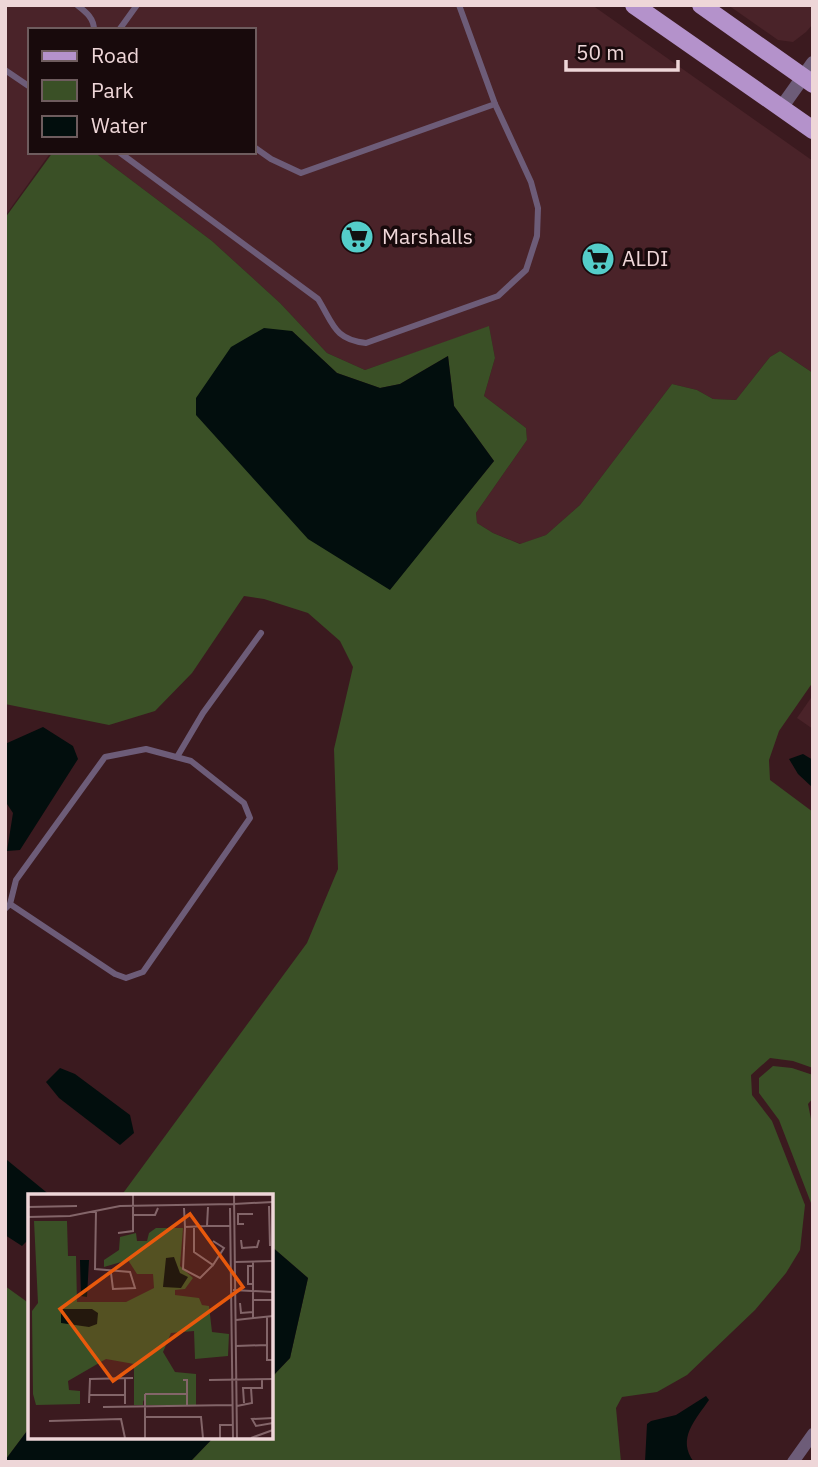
<svg xmlns="http://www.w3.org/2000/svg" width="818" height="1467" font-family="'IBM Plex Sans',sans-serif">
<rect width="100%" height="100%" fill="#3b1a1f"/>
<!-- built -->
<g fill="#4a2329">
<path d="M5,5h587l221,156v212l-33,-22 -10,6 -34,43 -23,-1 -16,-9 -25,-6 -92,121 -34,30 -25,9 -28,-11 -16,-10 -1,-10 51,-73 -1,-12 -42,-32 11,-38 -6,-31 -124,43 -38,-17 -47,-50 -68,-62 -118,-89h160v-122h-224v122h21l-46,64z"/>
<path d="M728,5h85v19l-7,8 -13,10 -15,-2z"/>
<path d="M813,695v34l-16,-11z"/>
</g>
<!-- green -->
<g fill="#3a5026" fill-rule="evenodd">
<path d="M53,152h41l118,89 68,62 47,50 38,17 124,-44 6,32 -11,38 42,32 1,12 -51,73 1,10 16,10 27,11 26,-9 34,-30 92,-121 25,6 16,9 23,1 34,-43 10,-6 33,22v309l-34,49 -10,29 1,20 43,32v256l-20,-7 -23,-3 -19,17 1,20 20,26 33,84 -5,45 -14,23 -31,37 -68,65 -30,17 -35,5 -6,11 5,54h-431l24,-25h57v-59l19,-20 18,-80 -37,-32v-50h-150l186,-253 31,-74 -4,-120 19,-82 -13,-26 -32,-28 -44,-14 -20,-3 -52,77 -37,38 -46,14 -104,-21v-486zM292,331l45,42 43,15 20,-4 48,-28 6,50 40,55 -104,128z"/>
<path d="M773,1066l19,2 21,7v23l-5,6 5,25v90l-2,-16 -32,-83 -20,-27v-15z"/>
<path d="M5,1286l25,18v123l-24,32 3,3h-4z"/>
</g>
<!-- water -->
<g fill="#020e0d">
<path d="M264,328l28,3 45,42 43,15 20,-4 48,-28 6,50 40,55 -104,129 -82,-51 -112,-124v-17l35,-51z"/>
<path d="M43,727l30,19 5,13 -58,91 -13,1 6,-38 -8,-12v-57z"/>
<path d="M803,754l10,6v28l-15,-14 -9,-15z"/>
<path d="M60,1068l15,6 55,41 4,18 -14,12 -61,-47 -13,-16z"/>
<path d="M5,1155l2,5 44,36h-21v42l-8,8 -17,-11z"/>
<path d="M271,1246l37,32 -18,80 -19,20z"/>
<path d="M706,1396l3,4c-13,19 -33,39 -15,62h-49l2,-38 4,-3 25,-6z"/>
<path d="M30,1427v10h184l-24,25h-181l-3,-3z"/>
</g>
<g fill="none" stroke-linecap="round" stroke-linejoin="round">
<!-- service -->
<g stroke="#6d5c78" stroke-width="6">
<path d="M77,5c9,7 17,13 17,25"/>
<path d="M119,30l18,-25"/>
<path d="M5,70l25,17"/>
<path d="M254,147l17,12 30,14 194,-69 -36,-99"/>
<path d="M119,152l199,147c15,24 16,41 48,44l132,-47 28,-26 11,-34 1,-28 -7,-26 -36,-78"/>
<path d="M177,757l26,-44 58,-80"/>
<path d="M5,909l5,-5 6,-24 89,-123 41,-8 45,12 53,42 6,15 -107,154 -17,6 -11,-4 -105,-70"/>
</g>
<!-- minor -->
<path stroke="#6d5c78" stroke-width="12" d="M793,1462l20,-28"/>
<!-- tertiary -->
<path stroke="#6d5c78" stroke-width="14" d="M781,108l32,-45"/>
<!-- primary -->
<g stroke="#b492cb" stroke-width="18">
<path d="M634,5l179,125"/>
<path d="M701,5l112,79"/>
</g>
</g>
<!-- icons -->
<defs>
<symbol id="supermarket-disc" viewBox="-11 -11 22 22"><circle r="9.5" fill="#54cdc9" stroke="#180a0c"/><path d="M-6-5.5h2.5l.6 2H6L4.5 2H-2.5L-4.4-4H-6ZM-1.5 3.2a1.3 1.3 0 1 0 .1 0ZM3 3.2a1.3 1.3 0 1 0 .1 0Z" fill="#111"/></symbol>
</defs>
<g fill-rule="evenodd">
<use href="#supermarket-disc" x="338" y="218" width="38" height="38"/>
<use href="#supermarket-disc" x="579" y="240" width="38" height="38"/>
</g>
<g text-anchor="middle" stroke-width="7" stroke-linejoin="round" paint-order="stroke">
<!-- poi labels -->
<g font-size="21" fill="#eed6d8" stroke="#180a0c" text-anchor="start">
<text x="382" y="244">Marshalls</text>
<text x="622" y="266">ALDI</text>
</g>
</g>
<!-- overview -->
<g transform="translate(28 1194)">
<rect width="245" height="245" fill="#3b1a1f"/>
<path d="M6,27h33l1,35h8l1,46h49l28,-14 -1,-14h-16l-9,-14 -24,7v-7l15,-10 1,-13 16,-4 1,8h10l2,-8 7,-5h27l-3,38 13,12 -8,11 -10,1v5l24,3 3,7 7,1 3,26 17,2 -1,22 -33,3 -1,-28 -23,2 -8,19 12,20 21,2v31h-50l-3,-5v5h-9v-41l-28,-5 -38,22 1,9 11,1v13l-44,1 -3,-11 -1,-83 6,-8z" fill="#3a5026"/>
<path d="M146,63l6,16 8,4 -7,11 -18,-1 3,-29zM52,66h9l-2,37 -6,-1zM33,115h31l6,4 -1,11 -8,3 -28,-4z" fill="#020e0d"/>
<path fill="none" stroke="#836569" stroke-width="2" d="M206,1l3,243M206,10l39,-2M241,12l1,40M0,13l49,-1M180,13l-1,19h23M156,14l1,19 22,-1M202,14l3,230M68,17l-1,58 35,3 5,16 -22,1 -2,-16M106,21h21l3,-7M0,23l42,-1 50,-10 114,-2M216,30h-6v-10h15M157,33l-2,42 17,9 13,-13M166,33v25l19,13 11,-17 -11,-7M90,39l15,-2v-36M213,46l1,8 15,-1 2,-7M207,68l38,-1M225,68v38M225,90h-5v-18h5M205,96l40,2M212,109l1,10 12,-1M239,122v44h6M225,125v-19h20M208,126l37,-4M208,152l31,-1M97,184v26M155,186h4v26M181,186l64,-1M117,200h42M61,201h36M61,209l1,-24 43,-1M216,209l-1,-15h8M209,212l15,-3 -1,-15h11v-9M75,213l130,-2M117,223h56l2,21M245,224l-21,1 4,7 17,-3M21,227l72,-2 4,19M117,244v-44M192,244v-13h13M223,244l22,-8"/>
<path fill="#e8590c" fill-opacity="0.15" stroke="#e8590c" stroke-width="3.5" d="M162,20l53,73 -130,94 -53,-72z"/>
<rect width="245" height="245" fill="none" stroke="#eed6d8" stroke-width="3.5"/>
</g>
<!-- border -->
<rect width="818" height="1467" fill="none" stroke="#eed6d8" stroke-width="14"/>
<!-- legend -->
<rect x="28" y="28" width="228" height="126" fill="#180a0c" stroke="#6e5c5e" stroke-width="2"/>
<rect x="42" y="51" width="35" height="10" fill="#b492cb" stroke="#6e5c5e" stroke-width="2"/>
<text x="91" y="63" font-size="21" fill="#eed6d8">Road</text>
<rect x="42" y="80" width="35" height="21" fill="#3a5026" stroke="#6e5c5e" stroke-width="2"/>
<text x="91" y="98" font-size="21" fill="#eed6d8">Park</text>
<rect x="42" y="116" width="35" height="21" fill="#020e0d" stroke="#6e5c5e" stroke-width="2"/>
<text x="91" y="133" font-size="21" fill="#eed6d8">Water</text>
<!-- scale -->
<path d="M566 60v10h112v-10" fill="none" stroke="#eed6d8" stroke-width="3.5"/>
<text x="576" y="60" font-size="21" fill="#eed6d8" stroke="#180a0c" stroke-width="5" paint-order="stroke">50 m</text>
</svg>
